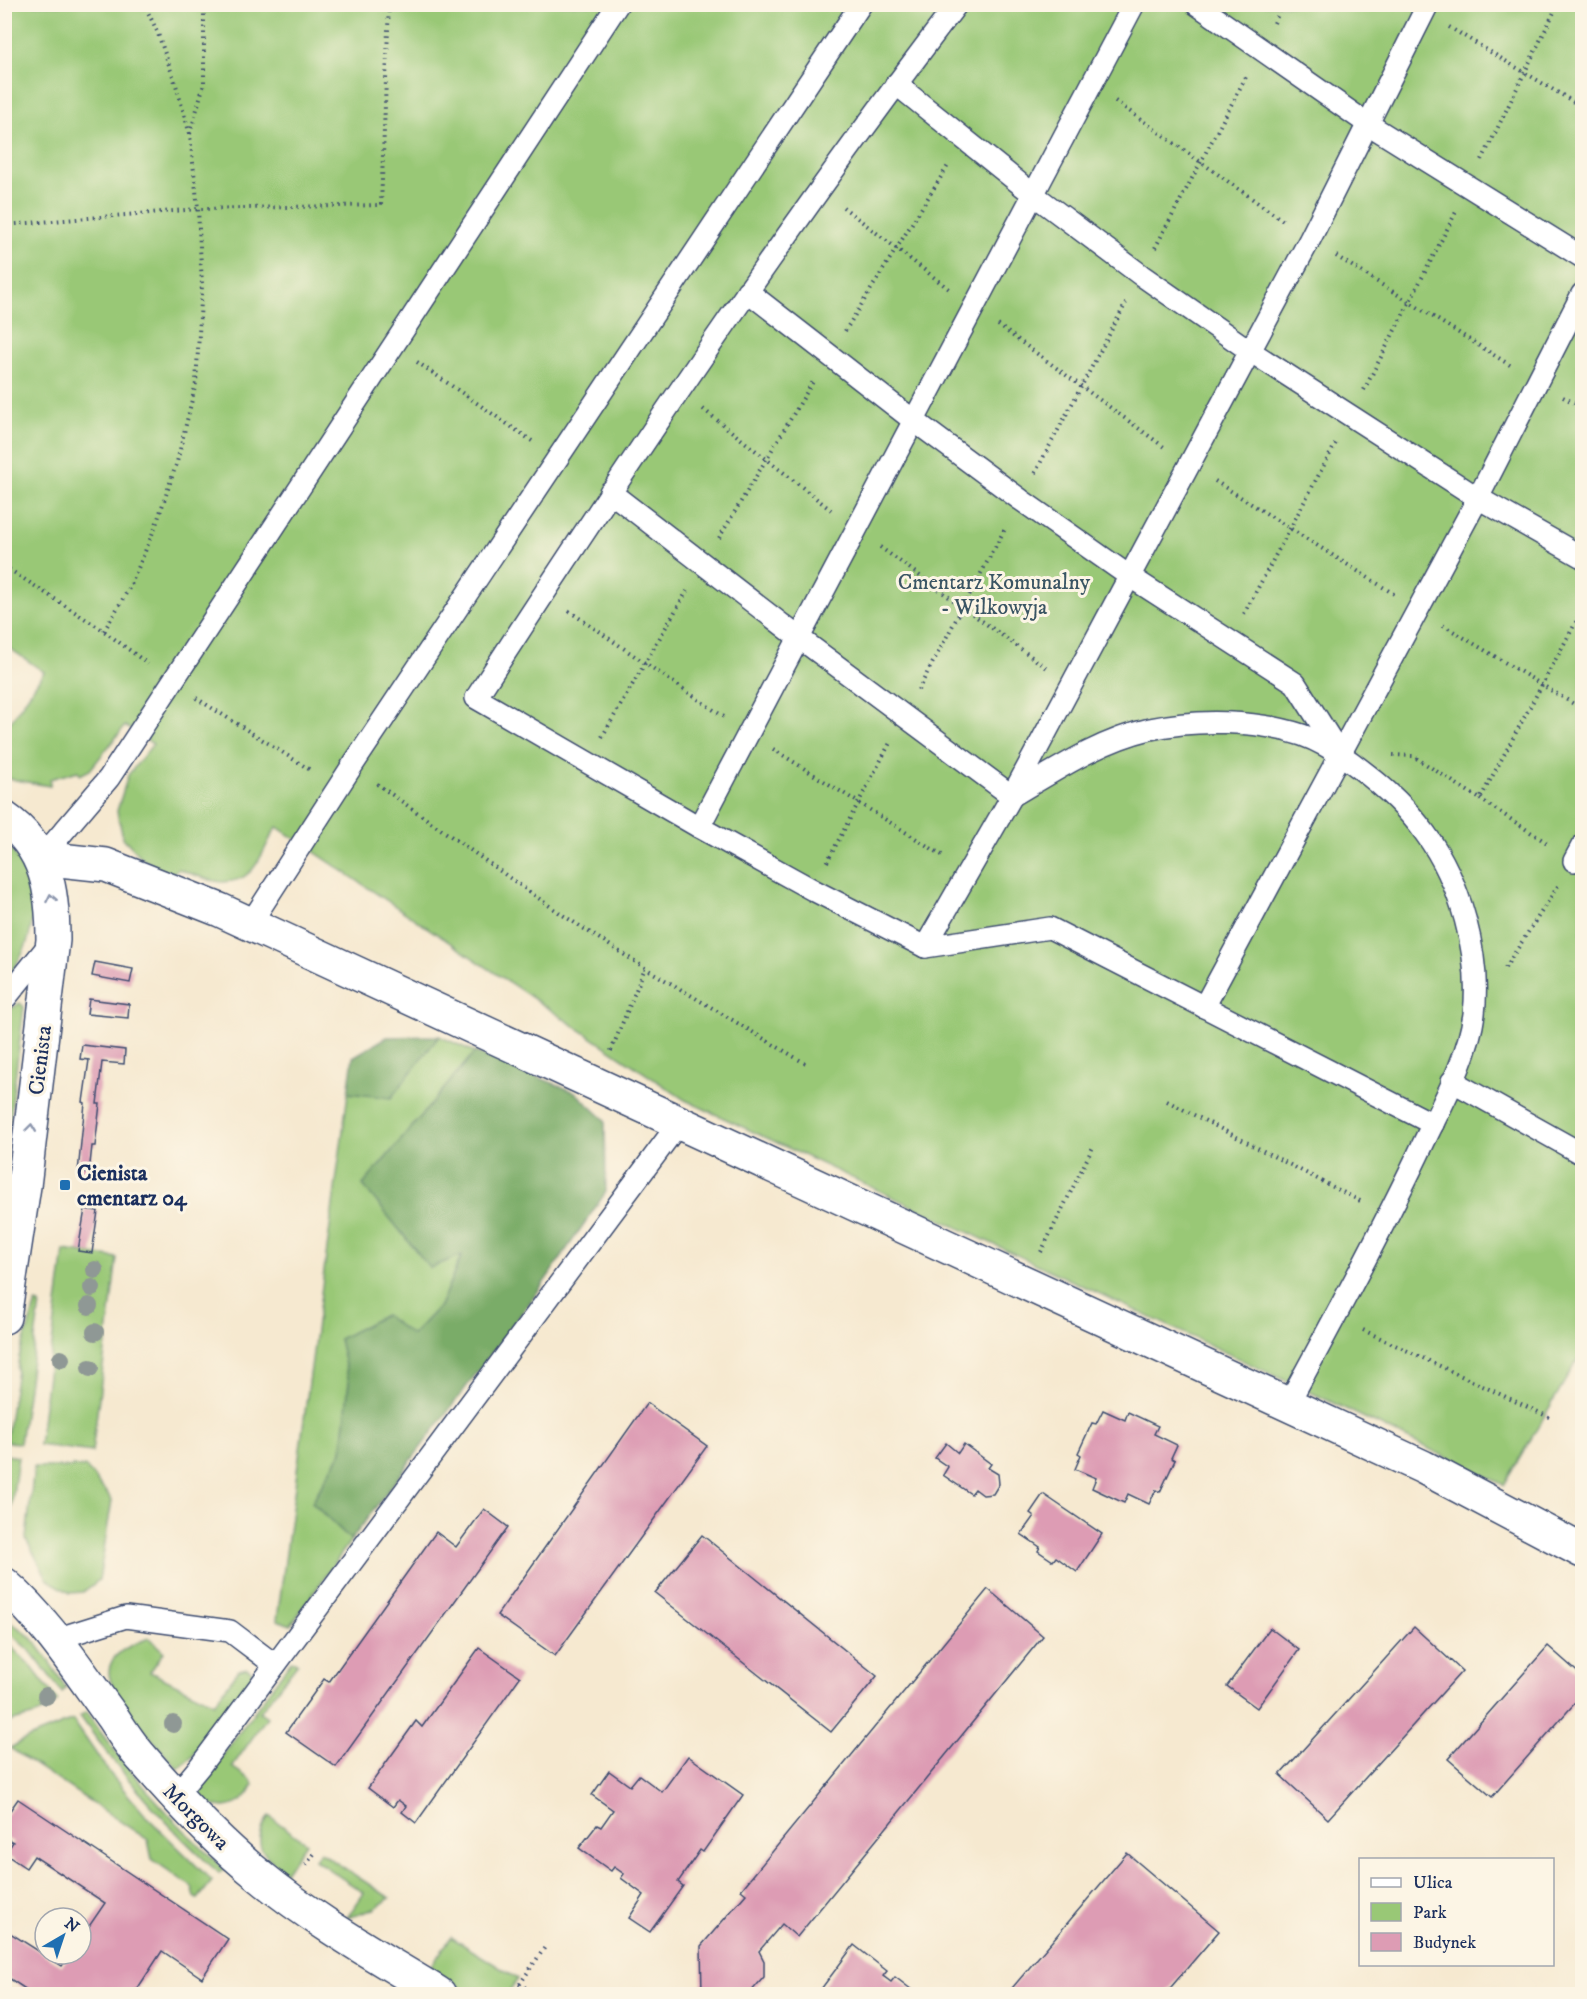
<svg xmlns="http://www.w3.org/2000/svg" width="1587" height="1999" font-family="'IM FELL DW Pica',serif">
<rect width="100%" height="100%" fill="#fcf5e5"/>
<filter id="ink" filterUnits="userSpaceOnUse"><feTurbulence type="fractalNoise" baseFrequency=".0167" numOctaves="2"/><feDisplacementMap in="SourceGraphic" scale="12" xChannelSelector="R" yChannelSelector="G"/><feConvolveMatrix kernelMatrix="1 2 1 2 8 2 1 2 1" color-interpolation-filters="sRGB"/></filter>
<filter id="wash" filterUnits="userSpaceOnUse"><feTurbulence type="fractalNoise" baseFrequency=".008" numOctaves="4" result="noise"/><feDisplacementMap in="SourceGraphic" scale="24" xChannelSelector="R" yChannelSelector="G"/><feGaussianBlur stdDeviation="1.35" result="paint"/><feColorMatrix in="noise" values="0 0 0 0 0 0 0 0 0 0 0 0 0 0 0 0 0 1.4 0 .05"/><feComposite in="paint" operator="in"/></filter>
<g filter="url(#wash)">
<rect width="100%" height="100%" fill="#f6e9d0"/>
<!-- green -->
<g fill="#99c876" stroke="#5a7c6a" stroke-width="1.5">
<path d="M5,5h1577v1347l-78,133 -177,-85 -642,-300 -408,-273c-9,12 -16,35 -27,45 -20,19 -49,6 -71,-3l-10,6 -25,-15 -21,-22 -6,-27 11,-36 25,-31 -28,-18 -35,44 -10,5 -2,-4 -28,8v7l-45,-8v-48l39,-58 -39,-27z"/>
<path d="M5,844c39,35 35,99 0,134z"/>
<path d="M20,1003l4,4 -19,151v-145z"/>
<path d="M439,1036l36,16 -112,133 99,69 -22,52 -28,29 -73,4 10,43 -7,69 -30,51 39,38 -60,85 -14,-5 71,-527 43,4z"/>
<path d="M64,1250l53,8 -25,194 -53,-7z"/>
<path d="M36,1303l4,1 -20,139 -14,-1 13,-85z"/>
<path d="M5,1455l13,2 -10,76 -4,-11z"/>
<path d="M34,1467h52l26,33 -13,80 -16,12 -13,1 -22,-13 -22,-41z"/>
<path d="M5,1621c29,9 45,43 61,67l-4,4 -31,-40 -26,-23z"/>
<path d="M149,1638l15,14 -14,20 64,31 25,-33 8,-2 9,7 -64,82 -14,12c-16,-19 -70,-74 -69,-97 0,-20 25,-28 40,-34z"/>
<path d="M5,1641l26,25 27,35 -22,14 -31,8z"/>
<path d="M291,1661l7,2 -38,49 7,5 -35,50 19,13 2,5c-8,22 -36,30 -52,12v-16l9,-16 7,-2z"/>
<path d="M86,1712c41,58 85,109 138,157l-5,4c-53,-47 -98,-99 -139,-157z"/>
<path d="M73,1720l35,51 38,45 66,65 -14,18 -3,-2 -3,-10 -40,-28 -4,-19 -138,-92 16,-9z"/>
<path d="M269,1816l37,27 -21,29c-24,-19 -34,-27 -16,-56z"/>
<path d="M320,1852l70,46 -16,11 -27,9 17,-25 -49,-33z"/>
<path d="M451,1937l67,42 -11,15h-36l-41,-26z"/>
</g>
<!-- forest -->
<g fill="#7aac67" stroke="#4a6e62" stroke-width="1.5">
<path d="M439,1036l-48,62 -43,-5 5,-36 34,-20z"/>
<path d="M475,1052l100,40 30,28 1,72 -72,105 -183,243 -39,-38 30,-51 7,-69 -10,-43 46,-24 27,20 28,-29 22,-51 -32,13 -67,-83z"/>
</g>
<g id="blocks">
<!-- building -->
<g fill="#dd9cb4">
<path d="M95,962l38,7 -3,14 -38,-7z"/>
<path d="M89,999l40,5 -1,14 -41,-4z"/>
<path d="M82,1045l43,5 -1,14 -22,-2 -5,42h3l-5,42h-3l-3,27 -11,-1 7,-69 -2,-1 6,-42 -9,-1z"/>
<path d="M85,1209l13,2 -6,42 -14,-2z"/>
<path d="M647,1403l60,43 -152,210 -58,-41z"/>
<path d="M1103,1410l22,10 3,-8 30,14 -4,8 23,11 -6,13 4,2 -15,32 -4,-2 -7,14 -21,-10 -4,9 -32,-15 4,-10 -21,-9 6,-14 -3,-2 14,-30 4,1z"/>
<path d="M946,1443l12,10 6,-9 27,20 -3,4 10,6 1,10 -6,10 -10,1 -8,-6 -4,5 -28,-19 5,-8 -13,-9z"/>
<path d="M1043,1494l59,40 -25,38 -21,-15 -3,4 -15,-10 2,-4 -19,-13 13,-18 -4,-3z"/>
<path d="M484,1509l24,18 -172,240 -50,-35 38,-53 5,3 107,-150 20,15z"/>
<path d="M702,1535l175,141 -46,56 -176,-139z"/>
<path d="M988,1589l55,47 -246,301 -15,-13 -23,27 5,10v16l-15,17h-45l-2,-1 -1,-47 45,-52 -5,-4z"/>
<path d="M1414,1627l48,44 -134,148 -48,-44z"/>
<path d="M1270,1628l29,22 -42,58 -30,-22z"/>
<path d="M1548,1646l34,30v19l-90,102 -44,-38z"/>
<path d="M479,1648l41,29 -104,146 -14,-11 4,-6 -8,-6 -5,7 -25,-19 48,-67 6,6z"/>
<path d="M688,1756l55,39 -40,57 -3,-2 -22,32 5,4 -33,46 -21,-14 15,-23 -23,-17 3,-4 -10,-7 -3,4 -32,-23 18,-23 4,2 12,-17 -21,-15 17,-24 21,15 9,-11 23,17z"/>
<path d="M18,1799l210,140 -26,39 -40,-27 -28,43h-101l-29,-19v-46l58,37 8,-12h11v-16l24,-35 -71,-47 -8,12 -21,-14 8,-12 -9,-5v-18z"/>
<path d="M1127,1853l92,78 -54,63h-158z"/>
<path d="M854,1945l33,26 -4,5 8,6 4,-5 21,16 -2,1h-86l-7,-5z"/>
</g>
</g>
</g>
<g filter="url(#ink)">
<use href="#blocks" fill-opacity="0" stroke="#3c4b6f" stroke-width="1.5"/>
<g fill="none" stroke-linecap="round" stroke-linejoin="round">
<defs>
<g id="lane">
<path d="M957,4c-171,224 -328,458 -481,694l223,129 114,63 112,57 125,-19 383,196"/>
<path d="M1196,4l172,120 214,133"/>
<path d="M896,84l138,111 107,80 109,76 228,147 104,59"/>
<path d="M747,291l166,129 108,80 108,76 166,107 45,71"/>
<path d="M610,492l188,145 214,159c44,-26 87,-55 138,-67 47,-10 106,-9 152,6 20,7 40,20 57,33 24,18 48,40 66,65 35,47 56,123 49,181 -6,45 -31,88 -50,128 -42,89 -89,176 -136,262"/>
<path d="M699,827l435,-823"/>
<path d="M41,858l68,-80 509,-774"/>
<path d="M1574,861l8,-15"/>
<path d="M250,924l102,-158 509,-762"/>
<path d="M925,947l87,-151 298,-557 118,-235"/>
<path d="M4,1000l47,-58"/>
<path d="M1204,1007l274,-509 104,-204"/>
<path d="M1452,1081l130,73"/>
<path d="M56,1639l70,-22 104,14 45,34"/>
<path d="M175,1796l25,-30 479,-643"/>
</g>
<g id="street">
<path d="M4,818c43,29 49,74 49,122l-29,246 -20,131"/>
<path d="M41,858l65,7 114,45 1203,557 159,84"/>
<path d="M4,1584c44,38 75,88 109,134 9,14 18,28 29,40 37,43 75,84 119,119 55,45 118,80 178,117"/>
</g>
</defs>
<!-- lane casing -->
<use href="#lane" stroke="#3c4b6f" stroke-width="24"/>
<!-- street casing -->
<use href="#street" stroke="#3c4b6f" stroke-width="36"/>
<!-- path -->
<g stroke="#3c4b6f" stroke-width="4" stroke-dasharray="1.5 4.5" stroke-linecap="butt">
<path d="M1274,23l9,-19"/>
<path d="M1449,27l133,80"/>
<path d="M1115,101l170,121"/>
<path d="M190,134l14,-50v-80"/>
<path d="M1482,160l76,-156"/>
<path d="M843,207l106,82"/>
<path d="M4,225l194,-16 183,-4 8,-201"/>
<path d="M1155,248l92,-173"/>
<path d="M1336,256l177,111"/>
<path d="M998,325l166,122"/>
<path d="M845,331l104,-167"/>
<path d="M417,362l115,79"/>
<path d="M1364,390l92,-178"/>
<path d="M1563,397l19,10"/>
<path d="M703,409l128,101"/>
<path d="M1035,473l91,-170"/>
<path d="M1215,481l179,113"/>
<path d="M719,538l95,-158"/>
<path d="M880,547l167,121"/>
<path d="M4,566l100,65 44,33"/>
<path d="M569,611l155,106"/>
<path d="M1244,614l93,-173"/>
<path d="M1443,625l139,84"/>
<path d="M104,631l27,-46 25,-60 21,-63 19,-79 6,-98 -4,-76 -8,-74 -14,-50 -19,-54 -13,-27"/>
<path d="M918,690l88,-163"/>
<path d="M196,698l116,73"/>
<path d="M602,737l85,-146"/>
<path d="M773,749l169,106"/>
<path d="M1393,755l20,1 67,43 102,-188"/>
<path d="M377,784l181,128 87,56 163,97"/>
<path d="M1480,799l70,46"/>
<path d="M827,862l64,-121"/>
<path d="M1505,968l53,-82"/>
<path d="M611,1051l34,-83"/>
<path d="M1167,1101l195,101"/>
<path d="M1041,1252l52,-105"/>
<path d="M1363,1330l188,88"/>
<path d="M306,1865l10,-14"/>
<path d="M519,1984l17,10"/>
<path d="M513,1994l32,-47"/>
</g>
<!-- lane -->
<use href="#lane" stroke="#fff" stroke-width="21"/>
<!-- street -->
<use href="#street" stroke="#fff" stroke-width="33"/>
</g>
<!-- trees -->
<g fill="#8f9895">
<circle cx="95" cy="1270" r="9"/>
<circle cx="92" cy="1288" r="9"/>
<circle cx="89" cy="1306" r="9"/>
<circle cx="95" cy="1332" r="9"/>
<circle cx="61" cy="1359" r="9"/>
<circle cx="90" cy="1368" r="9"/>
<circle cx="46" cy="1696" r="9"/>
<circle cx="173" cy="1724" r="9"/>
</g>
<!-- one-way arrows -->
<defs><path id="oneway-chevron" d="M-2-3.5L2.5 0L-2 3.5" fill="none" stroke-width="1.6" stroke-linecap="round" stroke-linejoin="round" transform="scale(1.5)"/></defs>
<g stroke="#8d97ae">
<use href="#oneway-chevron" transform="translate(51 898) rotate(-101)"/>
<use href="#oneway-chevron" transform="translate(31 1128) rotate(-83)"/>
</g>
</g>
<!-- markers -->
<rect fill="#1f6fb2" stroke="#fcf5e5" stroke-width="2" x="59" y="1179" width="12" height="12" rx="3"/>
<g text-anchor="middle" stroke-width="6" stroke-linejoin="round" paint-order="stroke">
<!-- park labels -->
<g font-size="22" fill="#3a5564" stroke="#fcf5e5">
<text x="994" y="589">Cmentarz Komunalny<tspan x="994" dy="25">- Wilkowyja</tspan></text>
</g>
<!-- street labels -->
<g font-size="22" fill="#1b2f5e" stroke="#fcf5e5">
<text transform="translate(39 1060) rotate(-83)" y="8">Cienista</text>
<text transform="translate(197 1816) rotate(45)" y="8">Morgowa</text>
</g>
<!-- poi labels -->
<g font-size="22" font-weight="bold" fill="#1b2f5e" stroke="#fcf5e5" text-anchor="start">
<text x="77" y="1180">Cienista<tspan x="77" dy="25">cmentarz 04</tspan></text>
</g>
</g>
<!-- margin -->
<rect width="1587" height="1999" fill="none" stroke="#fcf5e5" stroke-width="24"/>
<!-- legend -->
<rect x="1359" y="1858" width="195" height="108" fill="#fcf5e5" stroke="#a2a6af" stroke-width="1.5"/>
<rect x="1371" y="1878" width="30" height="9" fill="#ffffff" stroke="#a2a6af" stroke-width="1.5"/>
<text x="1413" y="1888" font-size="18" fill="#1b2f5e">Ulica</text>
<rect x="1371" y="1903" width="30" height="18" fill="#99c876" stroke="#a2a6af" stroke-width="1.5"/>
<text x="1413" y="1918" font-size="18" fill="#1b2f5e">Park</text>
<rect x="1371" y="1933" width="30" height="18" fill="#dd9cb4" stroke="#a2a6af" stroke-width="1.5"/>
<text x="1413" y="1948" font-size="18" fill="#1b2f5e">Budynek</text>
<!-- north arrow -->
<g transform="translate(63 1936) rotate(39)"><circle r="28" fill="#fcf5e5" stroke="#a2a6af" stroke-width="1.5"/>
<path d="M0-4.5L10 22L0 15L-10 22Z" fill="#1f6fb2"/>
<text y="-9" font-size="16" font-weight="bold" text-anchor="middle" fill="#1b2f5e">N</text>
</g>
</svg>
